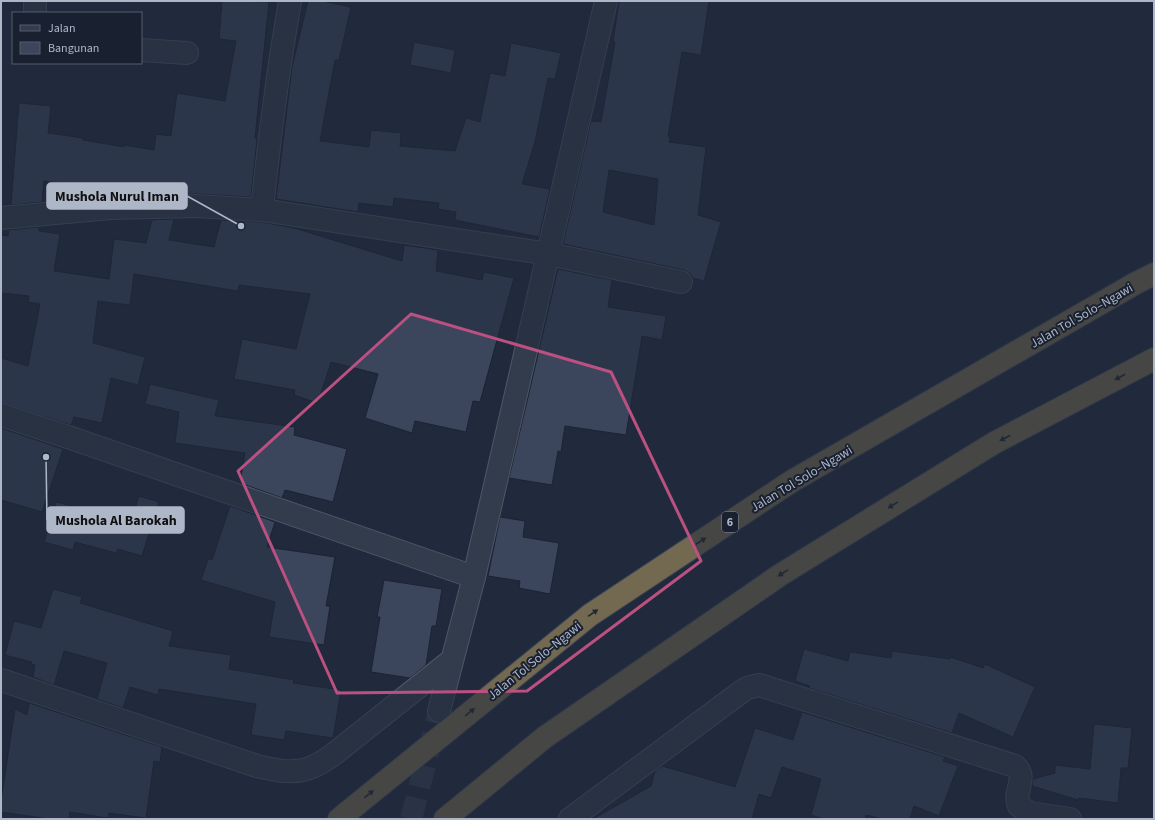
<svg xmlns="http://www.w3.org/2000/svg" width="1155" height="820" font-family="'Source Sans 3',sans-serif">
<rect width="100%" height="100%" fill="#202a3c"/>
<!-- building -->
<g fill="#3b465d" stroke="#1b2333" fill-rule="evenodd">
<path d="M222,1l47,1 -14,136 2,1 -6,58 -54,-3 -51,1 -70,-11v2l-32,-5 -2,21 -31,3 8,-102 32,3 -3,27 35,5v2l41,7v-2l30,5 2,-16 15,2 6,-43 48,8 11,-60 -17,-2z"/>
<path d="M308,1h14l29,6 -12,53h-4l-15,81 49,6 2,-17 30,3 -1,13 55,5 11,-33 14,4 10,-49 15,3 6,-33 50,10 -6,26 -7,-1 -13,64 -13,42 28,5 -11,48 -84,-17 1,-8 -18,-3 1,-6 -45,-5 -1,9 -34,-4 -1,9 -82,-13 16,-132z"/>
<path d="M619,1h90l-8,54 -19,-3 -14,84 2,1 -1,5 37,5 -8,68 23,7 -17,59 -11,-3 -3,-5 -6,-3 -121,-26 28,-123 10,1 14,-80h-2zM609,170l49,9 -4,46 -51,-13z"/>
<path d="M414,42l41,8 -4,23 -41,-8z"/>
<path d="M174,219l-5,21 45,7 7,-27 40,2 33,6 108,33 2,-16 34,5 -2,21 46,9 2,-8 30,6 -34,124 -7,-1 -7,31 -51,-11 -3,12 -47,-15 13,-44 -47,-12 -13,41 -24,-8 1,-5 -61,-11 8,-40 54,10 14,-55 -71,-9 -1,6 -104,-17 -4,31 -32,-4 -5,42 52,14 -7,28 -27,-7 -9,45 -28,-6 -3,8 -70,-22v-45l27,8 12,-62 -12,-2 1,-6 -28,-3v-58l7,1 1,-6 30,-3v4l21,3 -6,37 55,8 5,-40 32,4 6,-23z"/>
<path d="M558,269l54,11 -4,27 58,9 -4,24 -20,-4 -16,99 -61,-9 -4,26 -3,-1 -6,34 -43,-7z"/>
<path d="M150,384l69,16 -4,16 80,11 -1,8 53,14 -14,53 -48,-12 -3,8 -42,-15 5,-30 -70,-10 4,-31 -34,-8z"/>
<path d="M1,428l62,21 -21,63 -41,-12z"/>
<path d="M139,496l20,6 -17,54 -24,-7 -2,4 -41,-11 -2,8 -29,-8 12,-40 75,19z"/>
<path d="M230,506l45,16 -8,25 68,10 -9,49h4l-6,39 -55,-8 6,-35 -74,-22 7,-21 4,1z"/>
<path d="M500,517l25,4 -2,16 36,6 -9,51 -31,-6 1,-7 -32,-5z"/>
<path d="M384,580l58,9 -6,37h-4l-6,39 -16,13 -39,-6 9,-55h-3z"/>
<path d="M53,589l29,8 -2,6 93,28 -4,15 62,9 -2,14 65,11 -1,3 48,7 -8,48 -47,-7 -2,9 -33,-5 5,-31 -97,-15 -1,6 -28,-8 -7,21 -26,-9 10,-36 -43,-12 -10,34 -21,-8 2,-12 -4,-1 1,-2 -27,-7 9,-34 27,7z"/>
<path d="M804,649l44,12 2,-9 41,6 1,-7 58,8v-2l33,11 2,-4 50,23 -22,50 -54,-24 -7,20 -143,-45 1,-2 -15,-5z"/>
<path d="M29,703l133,44 -2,15 -6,-1 -8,57 -37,-5 -1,5 -38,-6 -1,7h-19l-49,-7v-11l14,-92 12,6z"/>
<path d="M802,712l143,45 -2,4 15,5 -19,50 -25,-10 -4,13h-28l-16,-4 -1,4h-41l-13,-4 10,-36 -39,-12 -11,31 -12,-4 -7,25h-159l58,-33 4,-15 7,-5 73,21 20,-59 38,12z"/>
<path d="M1094,724l38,4 -4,40h-7l-3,35 -39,-5 -1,2 -46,-14 1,-7 22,-6v-8l35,4z"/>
</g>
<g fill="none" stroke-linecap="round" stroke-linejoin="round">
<!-- street-tunnel -->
<path stroke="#353f51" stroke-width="22" stroke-dasharray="22 11" stroke-linecap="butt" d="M411,819l28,-108"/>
<defs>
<g id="street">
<path d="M35,13v-12"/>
<path d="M141,50l46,3"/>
<path d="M262,210c7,-70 16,-140 28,-209"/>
<path d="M1,218l109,-10 86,-2 66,4 287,44 132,28"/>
<path d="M1,415l70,23 403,139"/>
<path d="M1,680l256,86c18,4 37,9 55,1 8,-3 15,-8 22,-13l118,-94"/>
<path d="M439,711l35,-134 132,-576"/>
<path d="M570,819l171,-127 6,-4 12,-3 256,81c14,12 -3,26 4,40l11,7 40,6"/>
</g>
<g id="highway">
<path d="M339,819l251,-204 202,-134 344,-198 18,-9"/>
<path d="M445,819l100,-82 235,-162 214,-132 160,-84"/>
</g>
</defs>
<!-- street casing -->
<use href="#street" stroke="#4e5767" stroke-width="24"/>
<!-- highway casing -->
<use href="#highway" stroke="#3e4757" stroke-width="24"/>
<!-- street -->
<use href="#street" stroke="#333c4c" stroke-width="22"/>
<!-- highway -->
<use href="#highway" stroke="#736850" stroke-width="22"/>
</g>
<!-- one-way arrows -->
<defs><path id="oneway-solid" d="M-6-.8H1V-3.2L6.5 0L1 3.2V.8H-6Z"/></defs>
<g fill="#222834">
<use href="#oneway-solid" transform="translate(1120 377) rotate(152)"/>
<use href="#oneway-solid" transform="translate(1005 438) rotate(152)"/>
<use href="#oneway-solid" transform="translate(893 505) rotate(148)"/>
<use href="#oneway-solid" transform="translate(701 541) rotate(-33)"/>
<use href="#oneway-solid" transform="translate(783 573) rotate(148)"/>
<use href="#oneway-solid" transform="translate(593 613) rotate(-35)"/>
<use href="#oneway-solid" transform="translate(470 712) rotate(-39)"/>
<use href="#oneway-solid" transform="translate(369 794) rotate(-39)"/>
</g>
<!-- marked area -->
<path d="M0 0H1155V820H0ZM411,314l200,58 90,189 -174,130 -190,2 -99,-222z" fill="#202a3c" fill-opacity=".55" fill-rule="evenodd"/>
<path fill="none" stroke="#bb5081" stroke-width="3" stroke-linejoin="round" d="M411,314l200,58 90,189 -174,130 -190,2 -99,-222z"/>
<g text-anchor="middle" stroke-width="4" stroke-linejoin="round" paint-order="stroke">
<!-- shield labels -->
<rect fill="#192131" stroke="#818a9b" stroke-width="1" x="722" y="512" width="16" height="20" rx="3"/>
<g font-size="12" font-weight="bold" fill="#aeb7c8">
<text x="730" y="526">6</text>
</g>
<!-- street labels -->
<g font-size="13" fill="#aeb7c8" stroke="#192131">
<text transform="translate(1081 315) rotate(-30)" y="5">Jalan Tol Solo–Ngawi</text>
<text transform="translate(801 478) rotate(-31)" y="5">Jalan Tol Solo–Ngawi</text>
<text transform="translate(534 660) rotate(-39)" y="5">Jalan Tol Solo–Ngawi</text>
</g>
</g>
<!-- callouts -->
<path fill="none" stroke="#aeb7c8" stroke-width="1.5" d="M241 226L187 196M46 457L47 520"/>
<g fill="#aeb7c8" stroke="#192131" stroke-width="1.5">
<circle cx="241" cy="226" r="4"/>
<circle cx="46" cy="457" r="4"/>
</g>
<g fill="#aeb7c8" stroke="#aeb7c8" stroke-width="1.5">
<rect x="47" y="183" width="140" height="26" rx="4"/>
<rect x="47" y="507" width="137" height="26" rx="4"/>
</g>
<g font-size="14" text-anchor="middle" font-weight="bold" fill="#111">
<text x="117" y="201">Mushola Nurul Iman</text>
<text x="116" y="525">Mushola Al Barokah</text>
</g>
<!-- border -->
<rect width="1155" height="820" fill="none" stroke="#aeb7c8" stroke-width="4"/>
<!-- legend -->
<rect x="12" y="12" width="130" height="52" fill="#192131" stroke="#555d6d"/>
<rect x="20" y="25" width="20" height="6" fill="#333c4c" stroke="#555d6d"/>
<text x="48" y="32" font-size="12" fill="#aeb7c8">Jalan</text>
<rect x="20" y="42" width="20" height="12" fill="#3b465d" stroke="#555d6d"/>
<text x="48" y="52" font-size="12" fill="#aeb7c8">Bangunan</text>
</svg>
